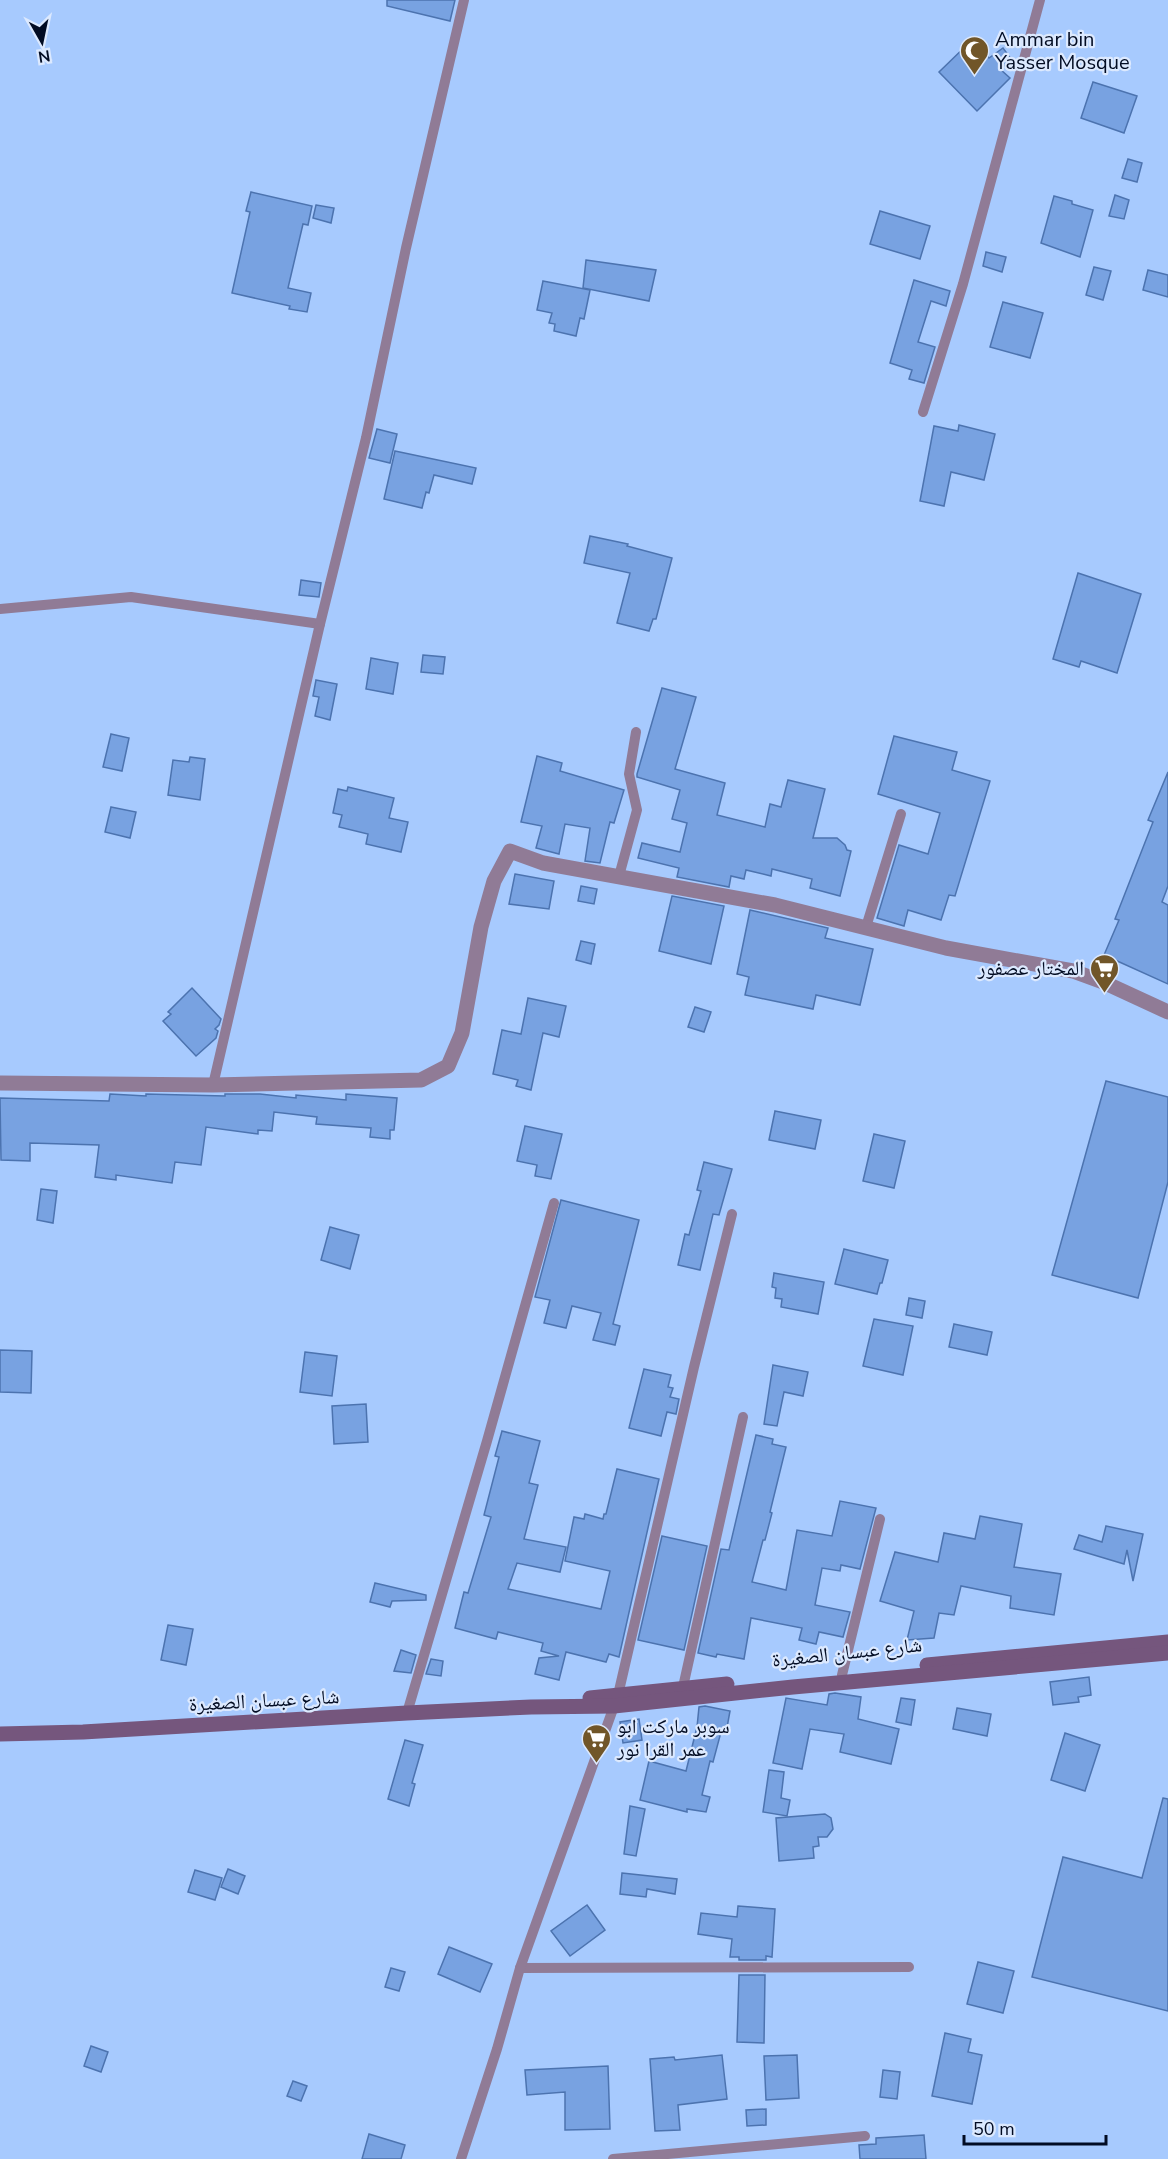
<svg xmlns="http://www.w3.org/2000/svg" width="1168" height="2159" font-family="'Nunito Sans','Noto Naskh Arabic',sans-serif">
<rect width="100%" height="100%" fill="#a7cafe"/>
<!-- building -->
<g fill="#78a2e1" stroke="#4c73af" stroke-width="1.5">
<path d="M387,0h68l-5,21 -63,-15z"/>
<path d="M972,40l17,18 14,-10 9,12 -12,9 10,9 -33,33 -38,-39z"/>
<path d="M1093,82l44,14 -13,37 -43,-15z"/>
<path d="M1128,159l14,4 -5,19 -15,-4z"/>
<path d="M251,192l61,14 -4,19 -5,-1 -15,64 23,5 -4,19 -18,-3 1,-3 -58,-13 18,-81 -4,-1z"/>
<path d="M1115,195l14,5 -5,19 -15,-3z"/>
<path d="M1054,196l18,5v3l21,6 -13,47 -39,-14z"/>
<path d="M316,205l18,3 -3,15 -18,-5z"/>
<path d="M880,211l50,15 -10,33 -50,-15z"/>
<path d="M986,252l20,5 -4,15 -19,-6z"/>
<path d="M586,260l70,10 -7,31 -66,-13z"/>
<path d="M1094,267l17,4 -8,29 -17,-5z"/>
<path d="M1148,270l20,5v22l-25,-7z"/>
<path d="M914,280l36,11 -4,15 -15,-5 -13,41 17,5 -11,36 -15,-4 3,-9 -22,-7z"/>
<path d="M543,281l47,9 -6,29 -4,-1 -4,18 -22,-5 1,-7 -6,-1 3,-10 -15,-3z"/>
<path d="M1003,302l40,11 -13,45 -40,-11z"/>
<path d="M959,425l36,9 -11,46 -33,-8 -7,34 -24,-5 14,-75 24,5z"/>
<path d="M377,429l20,5 -7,29 -21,-5z"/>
<path d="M395,451l81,17 -4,16 -38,-9 -5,18 -3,-1 -4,16 -38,-9z"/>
<path d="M590,536l38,8 -1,2 45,12 -16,61h-3l-4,12 -32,-8 13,-50 -46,-10z"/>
<path d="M1078,573l63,21 -24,79 -36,-12 -2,6 -26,-8z"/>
<path d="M301,580l20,3 -2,14 -20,-2z"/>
<path d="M423,655l22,2 -2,17 -22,-2z"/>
<path d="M371,658l27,5 -5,31 -27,-5z"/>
<path d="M316,680l21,4 -7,36 -15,-4 4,-19 -6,-1z"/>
<path d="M662,688l34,9 -21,72 50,14 -8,32 48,12 5,-23 11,3 7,-27 37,9 -12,49h24l8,7 2,5 4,1 -11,45 -30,-8 2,-9 -40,-10 -1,7 -25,-6 -2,9 -13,-3 -2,11 -52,-10 2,-9 -41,-10 4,-15 38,9 7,-29 -15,-4 8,-29 -43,-13v-3z"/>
<path d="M111,734l18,4 -7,33 -19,-4z"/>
<path d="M894,736l63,16 -5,18 38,11 -35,115 -6,-1 -8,25 -33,-10 -4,16 -27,-8 22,-73 29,9 12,-41 -62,-19z"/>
<path d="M537,756l25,7 -2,8 64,19 -10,33 -4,-1 -10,41 -15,-2 5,-33 -25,-4 -6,30 -23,-6 6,-22 -21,-4z"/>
<path d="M190,757l15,2 -5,41 -32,-5 5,-35 16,2z"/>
<path d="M1168,772v114l-6,16 6,3v79l-64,-29 15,-35 -4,-1 38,-97 -5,-2z"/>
<path d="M348,787l46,11 -5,20 19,4 -7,30 -35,-8 2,-10 -29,-7 3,-12 -9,-2 5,-24 9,2z"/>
<path d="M111,807l25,5 -6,26 -25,-6z"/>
<path d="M515,874l39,7 -5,28 -40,-5z"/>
<path d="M581,886l16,3 -3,15 -16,-3z"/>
<path d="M672,896l52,10 -13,58 -52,-13z"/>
<path d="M750,910l78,18 -3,10 48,11 -13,56 -44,-10 -3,14 -68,-14 4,-18 -12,-3z"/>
<path d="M581,941l14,3 -4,20 -15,-4z"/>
<path d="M192,988l29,31 -2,6 -4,4 3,2 -2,7 -20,18 -33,-35 8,-7 -3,-2z"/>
<path d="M528,998l38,8 -7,31 -16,-4 -12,57 -15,-4 2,-6 -25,-6 9,-44 19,4z"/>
<path d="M695,1007l16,5 -7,20 -16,-5z"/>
<path d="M1106,1081l62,16v85l-30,116 -86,-23z"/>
<path d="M110,1094l36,2v-2l79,2v-2h35l36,4v-3l50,5v-6l51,4 -3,32h-4v9l-20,-2 1,-9 -55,-4 1,-7 -43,-5 -2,19 -14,-1v4l-52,-7 -5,38 -26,-3 -3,21 -56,-8v5l-21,-3 4,-32 -69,-2v18l-29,-1 -1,-62 109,3z"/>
<path d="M775,1111l46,9 -6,29 -46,-9z"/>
<path d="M525,1126l37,8 -11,45 -16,-3 2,-11 -20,-4z"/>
<path d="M874,1134l31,7 -11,47 -31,-7z"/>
<path d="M704,1162l28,7 -13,46 -6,-1 -13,56 -22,-5 7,-31 4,1 12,-44 -4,-1z"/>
<path d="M41,1189l16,2 -4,32 -16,-3z"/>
<path d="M561,1200l78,20 -26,104 7,2 -5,19 -22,-5 8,-27 -29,-7 -6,22 -22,-5 6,-23 -15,-3z"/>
<path d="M330,1227l29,8 -9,34 -29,-9z"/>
<path d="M844,1249l44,11 -6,23h-2l-3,11 -42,-10z"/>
<path d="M774,1273l50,9 -6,32 -37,-7 1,-8 -7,-1 1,-10 -4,-1z"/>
<path d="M909,1298l16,3 -3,17 -16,-3z"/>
<path d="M874,1319l39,7 -10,49 -40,-9z"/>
<path d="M954,1324l38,8 -5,23 -38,-8z"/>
<path d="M0,1350l32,1 -1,42 -31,-1z"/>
<path d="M305,1352l32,4 -5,40 -32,-4z"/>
<path d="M773,1365l35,7 -5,24 -19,-4 -7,34 -13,-2z"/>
<path d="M644,1369l27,6 -3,12 5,1 -3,9 9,2 -3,15 -9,-2 -6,24 -32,-8z"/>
<path d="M366,1404l2,38 -34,2 -2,-38z"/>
<path d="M502,1431l38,10 -11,42 9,2 -14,54 42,8 -6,25 -43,-9 -9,26 93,20 9,-38 -45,-10 9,-44 10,2 1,-5 18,5 1,-5h2l11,-45 42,10 -40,178 -10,-3 -3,8 -40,-10 -7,28 -24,-6 4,-16 20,-2 -18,-5 2,-8 -45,-11 -2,7 -41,-11 9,-36 4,1 23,-76 -7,-2 15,-58 -4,-1z"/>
<path d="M756,1435l17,4 -1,5 14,3 -16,65 2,1 -7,27h-2l-11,42 34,8 11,-60 35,6 8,-35 36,7 -16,61 -19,-4 -1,6 -18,-3 -7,37 35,7 -7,25 -24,-5 -3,12 -17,-4 3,-12 -51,-10 -7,41 -27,-5 -1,3 -18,-4 23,-104 8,1z"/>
<path d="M980,1516l42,8 -8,43 47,7 -7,41 -44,-7 1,-12 -50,-10 -7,29 -15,-2 -5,25 -27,2 7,-29 -34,-10 15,-49 43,10 6,-29 31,6z"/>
<path d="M1106,1526l37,8 -10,47 -6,-31 -3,14 -50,-15 5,-14 23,7z"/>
<path d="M662,1536l45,10 -23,104 -46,-10z"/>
<path d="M375,1583l51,12v5l-34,1 -2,6 -20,-5z"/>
<path d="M168,1625l25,4 -7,36 -25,-5z"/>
<path d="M401,1650l15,5 -5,18 -17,-2z"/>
<path d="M431,1659l12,2 -2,15 -15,-2z"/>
<path d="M1089,1677l2,18 -13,2 1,5 -26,3 -3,-23z"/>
<path d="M835,1693l26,4 -3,22 41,10 -8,35 -51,-12 4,-18 -34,-5 -8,40 -29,-6 13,-65 41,7 2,-11z"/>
<path d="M901,1698l14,2 -4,25 -15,-3z"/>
<path d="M705,1706l25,5 -4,22 -5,-1 -8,30 -3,-1 -8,34 8,2 -4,15 -19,-3v3l-47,-12 9,-39 37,10 11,-44 2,-20z"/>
<path d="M957,1708l34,6 -4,22 -34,-7z"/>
<path d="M639,1719l3,21 -19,3 -3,-21z"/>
<path d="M1065,1733l35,12 -15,46 -34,-11z"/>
<path d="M405,1740l18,5 -11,38 3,1 -6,22 -21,-7z"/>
<path d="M769,1770l15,2 -3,26 9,2 -3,16 -24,-4z"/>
<path d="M1163,1798l5,1v212l-136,-34 31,-120 79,21z"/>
<path d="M630,1806l15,3 -9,47 -12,-2z"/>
<path d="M825,1814l6,4 2,11 -6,8h-9l1,9 -6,1 1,11 -35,3 -3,-43z"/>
<path d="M228,1869l17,7 -7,18 -17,-7z"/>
<path d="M195,1870l27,8 -7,22 -27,-8z"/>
<path d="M622,1873l55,6 -2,15 -28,-5 -1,8 -26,-3z"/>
<path d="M587,1905l18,25 -35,26 -19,-25z"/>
<path d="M738,1906l37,3 -3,48 -6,-1v4h-27v-3h-9l2,-18 -34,-5 3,-21 36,4z"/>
<path d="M449,1947l43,17 -12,28 -42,-18z"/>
<path d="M978,1962l36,9 -11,42 -36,-9z"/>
<path d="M391,1968l14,4 -6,19 -14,-4z"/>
<path d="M739,1975h26l-1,68 -27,-1z"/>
<path d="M945,2033l26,6 -3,13 14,3 -10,49 -40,-8z"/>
<path d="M91,2046l17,6 -7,20 -17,-6z"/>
<path d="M722,2055l5,44 -49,6 2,25 -25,1 -5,-72 24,-2 1,3z"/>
<path d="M797,2055l2,43 -33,2 -2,-44z"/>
<path d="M608,2066l2,63 -45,1v-38l-38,3 -2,-25z"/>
<path d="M883,2070l17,2 -3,27 -17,-2z"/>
<path d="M293,2081l14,5 -6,15 -14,-5z"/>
<path d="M766,2109v16l-19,1 -1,-16z"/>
<path d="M369,2134l36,11 -4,14h-39z"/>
<path d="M924,2135l2,24h-66l-1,-14 17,-1v-6z"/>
</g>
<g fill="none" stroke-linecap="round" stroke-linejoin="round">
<!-- lane -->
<g stroke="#907b96" stroke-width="10">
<path d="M923,412l40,-128 77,-284"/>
<path d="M0,609l131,-12 189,27"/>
<path d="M619,876l18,-66 -8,-36 7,-42"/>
<path d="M866,927l35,-113"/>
<path d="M213,1085l107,-461 46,-186 40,-190 58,-248"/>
<path d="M842,1675l38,-156"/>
<path d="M683,1687l60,-270"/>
<path d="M407,1713l80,-272 67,-238"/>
<path d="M520,1968l389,-1"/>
<path d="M461,2159l36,-110 23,-81 98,-273 76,-328 38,-153"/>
<path d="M613,2159l252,-23"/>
</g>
<!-- street -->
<path stroke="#907b96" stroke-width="15" d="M0,1083l213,2 208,-5 27,-14 14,-33 19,-106 13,-46 16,-30 33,12 232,42 171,43 127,23 30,11 65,30"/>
<!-- secondary -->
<g stroke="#75567d" stroke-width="15">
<path d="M927,1665l241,-23"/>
<path d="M590,1698l137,-14"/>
<path d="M0,1734l83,-2 324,-19 124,-6 83,-1 179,-19 375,-34"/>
</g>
</g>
<!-- icons -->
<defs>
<symbol id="mosque-pin" viewBox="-11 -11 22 30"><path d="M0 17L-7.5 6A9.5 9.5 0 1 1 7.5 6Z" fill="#715629" stroke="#dce9fe"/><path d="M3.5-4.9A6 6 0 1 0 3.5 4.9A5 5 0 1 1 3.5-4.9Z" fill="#fff"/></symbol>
<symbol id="supermarket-pin" viewBox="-11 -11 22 30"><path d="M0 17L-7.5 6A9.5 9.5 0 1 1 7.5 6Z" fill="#715629" stroke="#dce9fe"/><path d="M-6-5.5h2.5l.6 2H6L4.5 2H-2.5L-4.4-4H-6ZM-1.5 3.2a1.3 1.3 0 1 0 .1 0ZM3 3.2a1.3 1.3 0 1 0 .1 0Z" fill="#fff"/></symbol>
</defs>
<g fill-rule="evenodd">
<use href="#mosque-pin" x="958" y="34" width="33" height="45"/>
<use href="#supermarket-pin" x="1088" y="952" width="33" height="45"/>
<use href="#supermarket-pin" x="580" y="1722" width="33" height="45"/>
</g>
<g text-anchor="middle" stroke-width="4.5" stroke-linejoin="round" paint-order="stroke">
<!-- poi labels -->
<g font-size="20" fill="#020c23" stroke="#dce9fe" text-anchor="start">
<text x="995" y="46">Ammar bin<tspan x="995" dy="23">Yasser Mosque</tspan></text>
<text x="1084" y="975" text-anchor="end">المختار عصفور</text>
<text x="617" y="1733">سوبر ماركت ابو<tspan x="617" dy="23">عمر القرا نور</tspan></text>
</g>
<!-- street labels -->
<g font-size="20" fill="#020c23" stroke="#dce9fe">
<text transform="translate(847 1652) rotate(-6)" y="7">شارع عبسان الصغيرة</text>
<text transform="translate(264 1700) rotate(-3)" y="7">شارع عبسان الصغيرة</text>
</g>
</g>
<!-- north arrow -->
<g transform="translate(42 42) rotate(171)" stroke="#dce9fe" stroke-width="4.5" paint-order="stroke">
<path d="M0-4.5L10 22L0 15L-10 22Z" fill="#020c23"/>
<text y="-9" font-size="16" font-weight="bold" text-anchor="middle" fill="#020c23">N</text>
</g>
<!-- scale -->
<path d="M964 2135v9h142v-9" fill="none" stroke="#020c23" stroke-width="3"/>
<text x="973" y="2135" font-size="18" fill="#020c23" stroke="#dce9fe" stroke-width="4.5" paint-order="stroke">50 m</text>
</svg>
